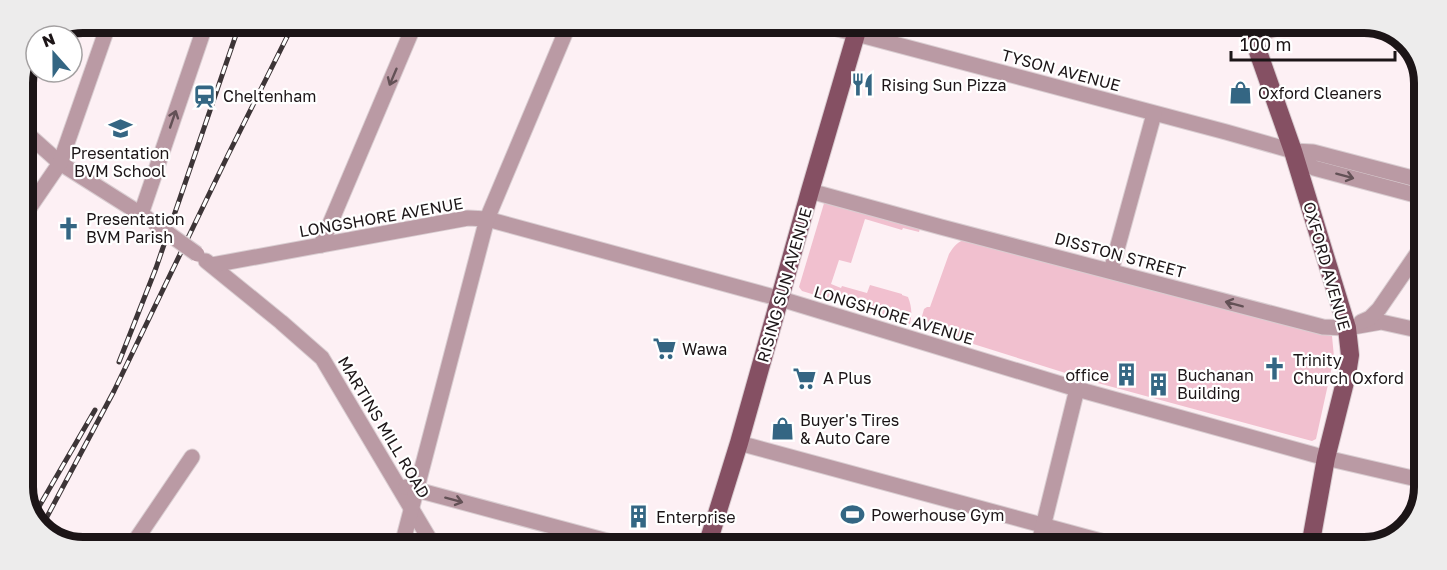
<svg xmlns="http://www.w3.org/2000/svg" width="1447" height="570" font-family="'Golos Text',sans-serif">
<rect width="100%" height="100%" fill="#fdf0f4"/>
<!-- green -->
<g fill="#f1c0cf">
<path d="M825,200l96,25 -2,7 -16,-4 -1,2 -37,-11 -14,44 -12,-3 -8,24 10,4 1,-2 25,7 3,-8 32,9v1l6,2c4,10 4,17 2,27l-108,-33 -3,-4z"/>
<path d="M967,239l365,97 2,21 -18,82 -4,2 -218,-59 -175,-55 5,-18 3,-2h3l19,-53c5,-8 9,-13 18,-15z"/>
</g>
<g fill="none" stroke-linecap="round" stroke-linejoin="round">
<defs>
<g id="minor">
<path d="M819,24l407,108 67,19 20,1 111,29"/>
<path d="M1382,26h2"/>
<path d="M1252,36l32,-10"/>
<path d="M23,130l37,33 87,55"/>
<path d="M1293,151l21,17 109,29"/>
<path d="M810,191l131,36 382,100 24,1 34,-6 41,9"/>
<path d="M141,214l65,-191"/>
<path d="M23,217l37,-54 49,-140"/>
<path d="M321,245l94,-222"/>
<path d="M206,261l75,61 41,36 111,187"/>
<path d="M212,265l256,-47 19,1 294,80 296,90 249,69 95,22"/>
<path d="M1111,271l43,-157"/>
<path d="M1361,322l9,-4 9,-9 44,-64"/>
<path d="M739,443l384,104"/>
<path d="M406,487l220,59"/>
<path d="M133,544l59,-87"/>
<path d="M402,545l85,-326 82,-195"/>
<path d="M1038,547l39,-158"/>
</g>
<g id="major">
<path d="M1249,26l44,125 54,177 3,27 -3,19 -21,84 -16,89"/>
<path d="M707,546l32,-103 71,-252 49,-167"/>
</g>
</defs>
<!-- minor casing -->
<use href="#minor" stroke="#d9cdd1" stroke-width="17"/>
<!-- major casing -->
<use href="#major" stroke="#d9cdd1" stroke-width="20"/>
<!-- minor -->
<use href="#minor" stroke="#ba9aa4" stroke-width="15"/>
<!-- major -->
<use href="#major" stroke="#855063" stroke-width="18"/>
<defs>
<g id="rail">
<path d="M119,362l37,-94 84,-245"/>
<path d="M33,517l62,-107"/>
<path d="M41,528l73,-137 114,-236 66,-132"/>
</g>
</defs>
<!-- rail casing -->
<use href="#rail" stroke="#3d3537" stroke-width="5"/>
<!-- rail -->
<use href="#rail" stroke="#fff" stroke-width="3" stroke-dasharray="9" stroke-linecap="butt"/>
<defs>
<path id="minor-bridge" d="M155,224l42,30"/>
</defs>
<!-- minor-bridge casing -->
<use href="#minor-bridge" stroke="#d9cdd1" stroke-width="17" stroke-linecap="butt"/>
<!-- minor-bridge -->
<use href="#minor-bridge" stroke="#ba9aa4" stroke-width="15"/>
</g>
<!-- one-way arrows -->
<defs><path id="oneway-shaft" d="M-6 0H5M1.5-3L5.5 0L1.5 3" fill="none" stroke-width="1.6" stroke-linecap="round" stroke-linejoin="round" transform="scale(1.5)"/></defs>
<g stroke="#635156">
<use href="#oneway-shaft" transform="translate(393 77) rotate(113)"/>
<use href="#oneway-shaft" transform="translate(173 119) rotate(-71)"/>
<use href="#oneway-shaft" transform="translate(1345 176) rotate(15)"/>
<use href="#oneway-shaft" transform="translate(1234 304) rotate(-165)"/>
<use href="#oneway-shaft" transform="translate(454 500) rotate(15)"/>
</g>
<!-- icons -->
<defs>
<symbol id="restaurant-bare" viewBox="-9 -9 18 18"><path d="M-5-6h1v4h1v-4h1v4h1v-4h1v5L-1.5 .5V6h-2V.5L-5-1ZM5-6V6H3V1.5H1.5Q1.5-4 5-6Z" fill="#346683" stroke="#fff" stroke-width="2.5" paint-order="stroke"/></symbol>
<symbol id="shop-bare" viewBox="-9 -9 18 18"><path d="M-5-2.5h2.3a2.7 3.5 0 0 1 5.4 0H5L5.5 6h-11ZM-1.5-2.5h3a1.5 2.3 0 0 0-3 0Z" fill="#346683" stroke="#fff" stroke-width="2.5" paint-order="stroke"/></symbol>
<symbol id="station-bare" viewBox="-9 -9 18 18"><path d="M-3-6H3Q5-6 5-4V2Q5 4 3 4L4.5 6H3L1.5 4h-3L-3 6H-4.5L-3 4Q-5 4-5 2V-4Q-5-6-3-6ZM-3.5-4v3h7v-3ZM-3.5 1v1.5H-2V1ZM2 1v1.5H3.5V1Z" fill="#346683" stroke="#fff" stroke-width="2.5" paint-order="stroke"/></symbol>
<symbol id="school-bare" viewBox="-9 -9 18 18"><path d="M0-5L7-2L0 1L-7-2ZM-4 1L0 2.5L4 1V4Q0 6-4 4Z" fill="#346683" stroke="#fff" stroke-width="2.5" paint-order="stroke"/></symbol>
<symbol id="church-bare" viewBox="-9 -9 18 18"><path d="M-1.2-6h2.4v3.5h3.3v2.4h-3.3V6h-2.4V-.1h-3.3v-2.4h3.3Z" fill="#346683" stroke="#fff" stroke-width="2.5" paint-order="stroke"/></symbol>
<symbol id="supermarket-bare" viewBox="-9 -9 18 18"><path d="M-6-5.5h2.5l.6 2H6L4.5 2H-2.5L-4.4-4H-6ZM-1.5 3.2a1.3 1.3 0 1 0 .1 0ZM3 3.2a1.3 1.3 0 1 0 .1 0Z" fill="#346683" stroke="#fff" stroke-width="2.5" paint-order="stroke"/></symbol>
<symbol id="building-bare" viewBox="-9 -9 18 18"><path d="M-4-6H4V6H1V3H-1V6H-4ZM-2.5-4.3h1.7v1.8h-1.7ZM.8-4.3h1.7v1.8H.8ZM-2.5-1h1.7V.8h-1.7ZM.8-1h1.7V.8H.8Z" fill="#346683" stroke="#fff" stroke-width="2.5" paint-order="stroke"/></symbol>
<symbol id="stadium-bare" viewBox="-9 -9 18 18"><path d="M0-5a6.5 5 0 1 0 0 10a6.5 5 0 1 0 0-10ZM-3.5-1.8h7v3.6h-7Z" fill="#346683" stroke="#fff" stroke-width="2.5" paint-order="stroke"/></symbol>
</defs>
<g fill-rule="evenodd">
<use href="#restaurant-bare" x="846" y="68" width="33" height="33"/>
<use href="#shop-bare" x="1224" y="76" width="33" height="33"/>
<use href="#station-bare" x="188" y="80" width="33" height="33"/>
<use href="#school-bare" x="104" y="112" width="33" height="33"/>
<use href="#church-bare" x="52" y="212" width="33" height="33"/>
<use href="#supermarket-bare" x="648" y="332" width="33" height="33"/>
<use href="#church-bare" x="1258" y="352" width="33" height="33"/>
<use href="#building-bare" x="1110" y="358" width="33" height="33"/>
<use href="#supermarket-bare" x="788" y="362" width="33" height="33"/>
<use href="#building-bare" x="1142" y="368" width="33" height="33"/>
<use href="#shop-bare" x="766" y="412" width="33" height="33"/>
<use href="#stadium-bare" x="836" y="498" width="33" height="33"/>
<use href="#building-bare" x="622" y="500" width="33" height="33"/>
</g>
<g text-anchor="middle" stroke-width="4.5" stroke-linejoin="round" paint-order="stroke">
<!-- street labels -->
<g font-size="16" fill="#1c1517" stroke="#fff">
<text transform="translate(1061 70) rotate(15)" y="6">TYSON AVENUE</text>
<text transform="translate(381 217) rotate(-10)" y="6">LONGSHORE AVENUE</text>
<text transform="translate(1120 255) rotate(15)" y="6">DISSTON STREET</text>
<text transform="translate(1327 266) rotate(74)" y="6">OXFORD AVENUE</text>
<text transform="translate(784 285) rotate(-74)" y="6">RISING SUN AVENUE</text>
<text transform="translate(894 315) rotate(17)" y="6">LONGSHORE AVENUE</text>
<text transform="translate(384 427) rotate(59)" y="6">MARTINS MILL ROAD</text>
</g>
<!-- poi labels -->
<g font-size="16" fill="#1c1517" stroke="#fff" text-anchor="start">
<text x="881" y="91">Rising Sun Pizza</text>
<text x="1258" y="99">Oxford Cleaners</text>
<text x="223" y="102">Cheltenham</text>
<text x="120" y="159" text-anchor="middle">Presentation<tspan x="120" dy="18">BVM School</tspan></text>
<text x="86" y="225">Presentation<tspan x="86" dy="18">BVM Parish</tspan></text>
<text x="682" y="355">Wawa</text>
<text x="1293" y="366">Trinity<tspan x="1293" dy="18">Church Oxford</tspan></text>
<text x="1109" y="381" text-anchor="end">office</text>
<text x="1177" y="381">Buchanan<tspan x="1177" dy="18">Building</tspan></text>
<text x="823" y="384">A Plus</text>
<text x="800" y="426">Buyer's Tires<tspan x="800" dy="18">&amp; Auto Care</tspan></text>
<text x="871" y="521">Powerhouse Gym</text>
<text x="656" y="523">Enterprise</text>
</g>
</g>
<!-- crop -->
<path d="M0 0H1447V570H0ZM83 33H1364A50 50 0 0 1 1414 83V487A50 50 0 0 1 1364 537H83A50 50 0 0 1 33 487V83A50 50 0 0 1 83 33Z" fill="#edecec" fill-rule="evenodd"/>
<path fill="none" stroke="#1c1517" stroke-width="8" d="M83 33H1364A50 50 0 0 1 1414 83V487A50 50 0 0 1 1364 537H83A50 50 0 0 1 33 487V83A50 50 0 0 1 83 33Z"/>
<!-- north arrow -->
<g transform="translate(54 54) rotate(339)"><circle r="28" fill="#ffffff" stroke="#a4a1a2" stroke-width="1.5"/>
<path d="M0-4.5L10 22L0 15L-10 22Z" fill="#346683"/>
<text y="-9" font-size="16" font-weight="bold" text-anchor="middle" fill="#1c1517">N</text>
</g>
<!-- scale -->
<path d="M1231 51v9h164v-9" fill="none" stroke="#1c1517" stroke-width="3"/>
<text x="1240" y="51" font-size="18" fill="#1c1517" stroke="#ffffff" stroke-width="4.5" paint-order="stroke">100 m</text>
</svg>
